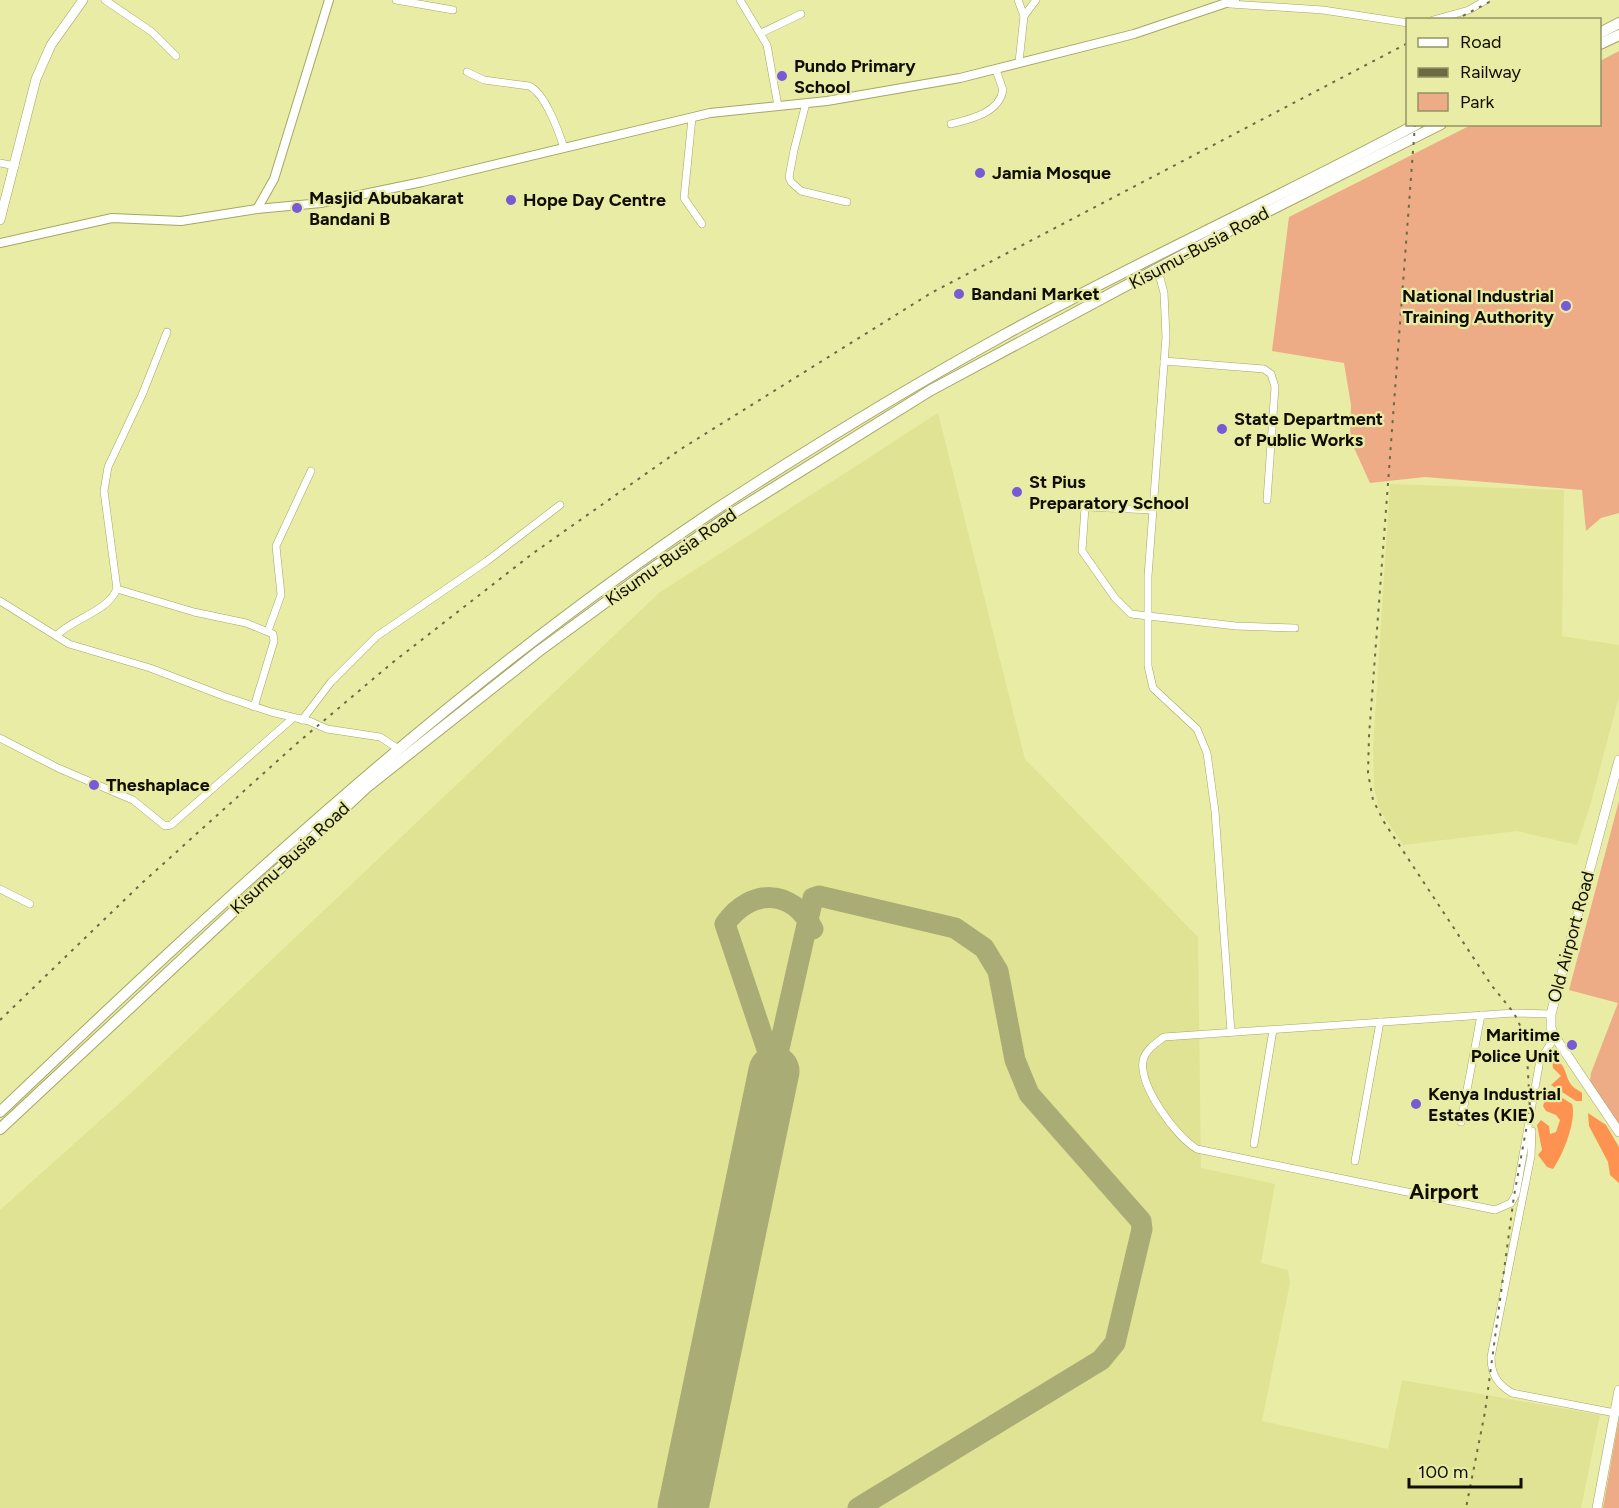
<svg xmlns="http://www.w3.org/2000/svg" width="1619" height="1508" font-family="Figtree,sans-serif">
<rect width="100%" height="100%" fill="#e9eca5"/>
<!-- built -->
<g fill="#e0e394">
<path d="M938,413l87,346 173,178 3,231 74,16 -14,79 27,7 2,13 -28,138 126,28 14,-69 198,35 -19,93h-1581v-298l132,-118 527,-499z"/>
<path d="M1390,484l174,6 -2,146 57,9v52l-29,109 -13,39 -60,-14 -114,14 -24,-36 -5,-22 -1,-38z"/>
</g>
<!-- green -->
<g fill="#edab86">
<path d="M1619,51v462l-18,5 -15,13 -4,-41 -157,-13 -55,6 -20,-44 1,-34 -7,-42 -72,-12 17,-134 182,-92 129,-1v-63z"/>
<path d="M1619,801v331l-30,-43 2,-16 27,-70 -49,-13z"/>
<path d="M1619,1418v90h-16z"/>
</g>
<!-- forest -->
<g fill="#fe9250">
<path d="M1552,1059c14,4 12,13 18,24 2,4 8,7 12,10v8h-6l-25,-16 10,-9 -8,-8z"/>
<path d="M1556,1094l16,10c5,16 -9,51 -19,65l-6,-2 -9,-12 4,-5 -5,-25 4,-5 8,6 1,8 6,-2 4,-12 -4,-5 -10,-4 -3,-5 3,-9z"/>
<path d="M1588,1113l18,12 13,22v36l-9,-8 -2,-13 -19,-36z"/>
</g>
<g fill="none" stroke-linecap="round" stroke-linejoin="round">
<!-- taxiway -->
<g stroke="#aaac75" stroke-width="21">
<path d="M774,1070l-49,-146c25,-36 67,-36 88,5"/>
<path d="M774,1071l39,-173 6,-2 136,32 29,20 14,23 17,89 14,34 112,127 1,8 -27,114 -14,17 -243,148"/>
</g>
<!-- runway -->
<path stroke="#aaac75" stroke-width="51" d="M683,1508l91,-437"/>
<defs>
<g id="minor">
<path d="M105,0l47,32 24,24"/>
<path d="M396,0l57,10"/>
<path d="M740,0l27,45 11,61"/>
<path d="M1018,0l6,16"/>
<path d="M1230,4l93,6 85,13"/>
<path d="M1433,20l36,-10 17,-10"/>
<path d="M761,33l40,-19"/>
<path d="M1019,62l5,-46 12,-16"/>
<path d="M467,72l17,8 45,6c16,7 30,46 35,62"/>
<path d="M806,103l-12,47 -5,27 2,5 10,9 46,11"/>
<path d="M692,118l-8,80 18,26"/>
<path d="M951,124c20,-5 48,-11 52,-34l-7,-20"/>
<path d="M0,163l15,3"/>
<path d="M1158,270l6,23 2,44 -18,239v90l5,22 44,41 10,24 8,58 16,221"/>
<path d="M1164,361l100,8 7,5 4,13 -8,113"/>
<path d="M1044,505l108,5"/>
<path d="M1085,507l-3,44 33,47 16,16 105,12 59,2"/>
<path d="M117,589l77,23 52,11 27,11 1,7 -20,66"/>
<path d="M0,601l69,43 81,24 76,29 45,15 38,9 18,8 53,8 17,11"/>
<path d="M268,631l13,-36 -5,-49 35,-75"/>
<path d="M57,635c17,-17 50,-23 60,-46l-13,-98 4,-24 34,-72 25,-63"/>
<path d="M302,720l29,-38 46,-46 110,-75 73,-56"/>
<path d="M0,738l58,30 75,32 32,26 6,-1 122,-107"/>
<path d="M0,889l30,15"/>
<path d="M1551,1014l-37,-1 -350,24c-8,6 -19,13 -21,24 -4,25 33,76 54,88l298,61 16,-7 5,-9 24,-134 15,-23"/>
<path d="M1461,1122l20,-107"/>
<path d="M1532,1131l-1,25 -40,201c0,17 6,27 21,36l103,20"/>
<path d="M1254,1144l19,-114"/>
<path d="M1355,1161l25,-139"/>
</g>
<g id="tertiary">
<path d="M257,209l17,-30 55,-179"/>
<path d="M0,243l112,-25 69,3 76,-12 64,-6 101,-21 288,-69 117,-12 133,-23 174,-44 101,-34"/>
</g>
<g id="secondary">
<path d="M0,220l36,-141 15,-34 32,-45"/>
<path d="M1619,760l-68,254v14l4,9 64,95"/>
<path d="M1597,1508l22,-118"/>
</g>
<g id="trunk">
<path d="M1600,33l19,-10"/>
<path d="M1600,44l19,-9"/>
<path d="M0,1112c228,-217 457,-431 721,-606 92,-60 187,-118 283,-171 136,-75 277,-138 413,-211"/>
<path d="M0,1129l367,-342 172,-136 108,-79 83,-57 201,-125 282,-151 228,-115"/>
</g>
</defs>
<!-- minor casing -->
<use href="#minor" stroke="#a5a763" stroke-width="8"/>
<!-- tertiary casing -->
<use href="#tertiary" stroke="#a5a763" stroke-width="10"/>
<!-- secondary casing -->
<use href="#secondary" stroke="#a5a763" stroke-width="10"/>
<!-- trunk casing -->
<use href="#trunk" stroke="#a5a763" stroke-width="12"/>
<!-- minor -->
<use href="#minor" stroke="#fff" stroke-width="7"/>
<!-- tertiary -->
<use href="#tertiary" stroke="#fff" stroke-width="8"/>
<!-- secondary -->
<use href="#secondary" stroke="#fff" stroke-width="9"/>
<!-- trunk -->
<use href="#trunk" stroke="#fff" stroke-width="10"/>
<!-- rail -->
<g stroke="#6a6b45" stroke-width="2" stroke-dasharray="3 6" stroke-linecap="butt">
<path d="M1455,20l38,-20"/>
<path d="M1415,124l-46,612 -1,37 5,27 11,22 108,164 22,27 12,25 4,70 -16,88 -29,216 -19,96"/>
<path d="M0,1020l142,-137 153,-138 97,-82 140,-109 149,-105 250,-156 477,-250"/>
</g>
</g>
<!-- markers -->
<g fill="#775ad4" stroke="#e9eca5" stroke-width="2">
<circle cx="782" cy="76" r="6"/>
<circle cx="980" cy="173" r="6"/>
<circle cx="511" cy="200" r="6"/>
<circle cx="297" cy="208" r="6"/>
<circle cx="959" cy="294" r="6"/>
<circle cx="1566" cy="306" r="6"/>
<circle cx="1222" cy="429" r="6"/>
<circle cx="1017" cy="492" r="6"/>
<circle cx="94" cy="785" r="6"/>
<circle cx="1572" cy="1045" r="6"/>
<circle cx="1416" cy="1104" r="6"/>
</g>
<g text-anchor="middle" stroke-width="4.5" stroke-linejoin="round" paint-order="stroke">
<!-- poi labels -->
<g font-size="18" font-weight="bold" fill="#0f0e00" stroke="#e9eca5" text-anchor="start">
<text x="794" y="72">Pundo Primary<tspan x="794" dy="21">School</tspan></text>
<text x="992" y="179">Jamia Mosque</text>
<text x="309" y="204">Masjid Abubakarat<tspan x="309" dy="21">Bandani B</tspan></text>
<text x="523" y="206">Hope Day Centre</text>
<text x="971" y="300">Bandani Market</text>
<text x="1554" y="302" text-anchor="end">National Industrial<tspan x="1554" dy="21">Training Authority</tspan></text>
<text x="1234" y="425">State Department<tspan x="1234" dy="21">of Public Works</tspan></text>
<text x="1029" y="488">St Pius<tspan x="1029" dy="21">Preparatory School</tspan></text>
<text x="106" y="791">Theshaplace</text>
<text x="1560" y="1041" text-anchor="end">Maritime<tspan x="1560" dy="21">Police Unit</tspan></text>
<text x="1428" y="1100">Kenya Industrial<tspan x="1428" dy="21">Estates (KIE)</tspan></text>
</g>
<!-- street labels -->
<g font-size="18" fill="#0f0e00" stroke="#e9eca5">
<text transform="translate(1199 248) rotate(-28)" y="6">Kisumu-Busia Road</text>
<text transform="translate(671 557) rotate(-35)" y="6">Kisumu-Busia Road</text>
<text transform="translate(290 858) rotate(-43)" y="6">Kisumu-Busia Road</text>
<text transform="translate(1571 937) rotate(-75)" y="6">Old Airport Road</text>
</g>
<!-- quarter labels -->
<g font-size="21" font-weight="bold" fill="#0f0e00" stroke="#e9eca5">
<text x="1444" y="1199">Airport</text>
</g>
</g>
<!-- legend -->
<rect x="1406" y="18" width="195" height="108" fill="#e9eca5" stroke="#929363" stroke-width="1.5"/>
<rect x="1418" y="38" width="30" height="9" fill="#ffffff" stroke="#929363" stroke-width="1.5"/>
<text x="1460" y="48" font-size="18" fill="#0f0e00">Road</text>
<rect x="1418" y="68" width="30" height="9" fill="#6a6b45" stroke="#929363" stroke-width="1.5"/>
<text x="1460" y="78" font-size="18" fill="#0f0e00">Railway</text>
<rect x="1418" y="93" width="30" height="18" fill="#edab86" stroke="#929363" stroke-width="1.5"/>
<text x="1460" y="108" font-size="18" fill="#0f0e00">Park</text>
<!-- scale -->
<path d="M1409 1478v9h112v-9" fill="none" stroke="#0f0e00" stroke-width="3"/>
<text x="1418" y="1478" font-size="18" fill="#0f0e00" stroke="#e9eca5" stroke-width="4.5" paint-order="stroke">100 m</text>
</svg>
